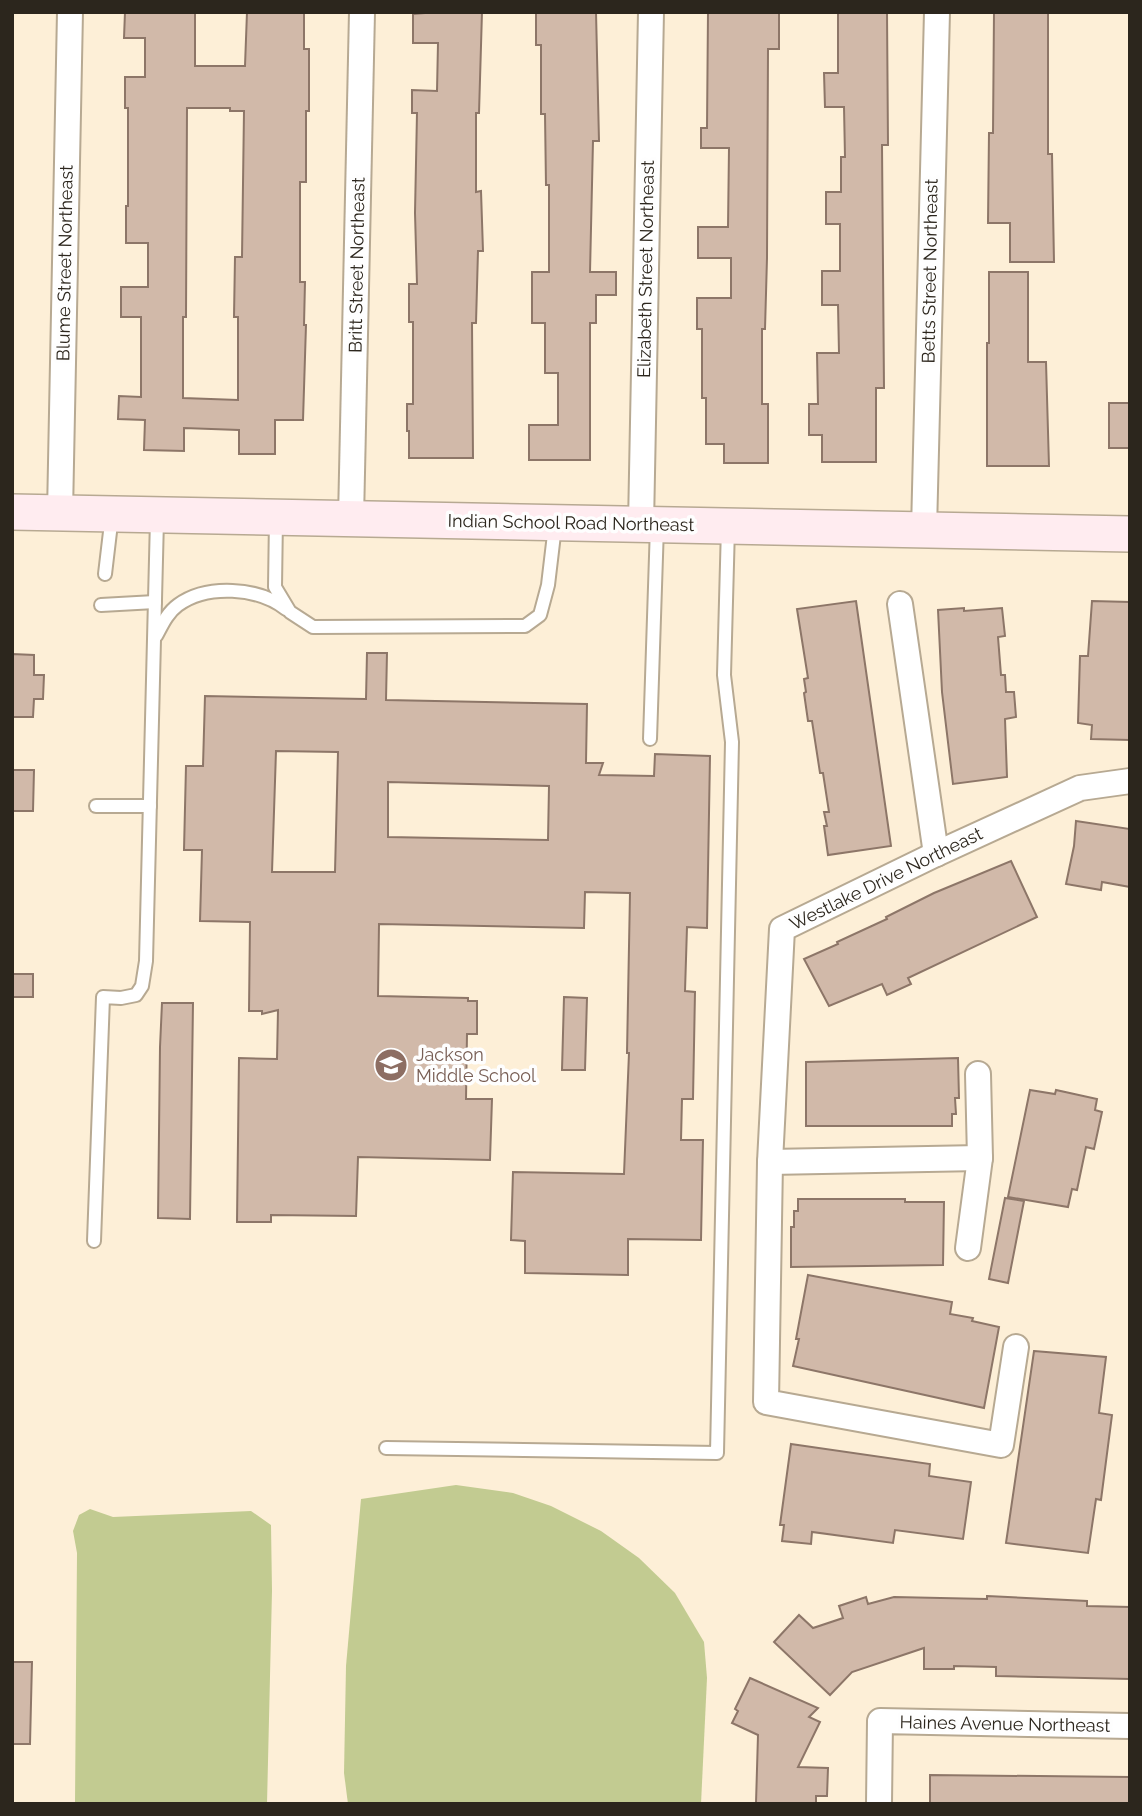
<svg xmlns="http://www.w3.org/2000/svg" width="1142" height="1816" font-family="Raleway,sans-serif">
<rect width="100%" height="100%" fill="#fdefd7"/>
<!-- green -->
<g fill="#c2cb91">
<path d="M456,1485l57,8 38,13 50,25 38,27 36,35 29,49 3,36 -6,126h-353l-4,-31 2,-107 15,-167z"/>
<path d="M90,1509l23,8 138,-6 20,14 1,66 -5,213h-192l2,-251 -4,-22 6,-16z"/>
</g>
<!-- building -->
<g fill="#d1b9a9" stroke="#8d7668" stroke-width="2" fill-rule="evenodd">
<path d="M125,12h70v54h50l2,-54h57v37h5v62h-3v71h-6v100h5l-1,43h2l-3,95h-28v34h-36v-24l-55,-2v23l-40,-1 1,-30 -27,-1 1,-23 22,1v-80h-20v-30h27v-44h-22v-37h2v-98h-3v-31h20v-39h-21zM187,108h43v3h14l-2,146h-7l-1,60h4v83l-55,-2v-81h3z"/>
<path d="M437,12h45l-3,101h-3v79l5,-1 2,60h-5l-2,72h-4l1,135h-64v-27h-2v-27h6v-82h-4v-38h8l-2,-71 2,-100h-5v-23l25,1 1,-48h-25v-29z"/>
<path d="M536,12h60l3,129h-6l-3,131h26v23h-20v28h-6v137h-61v-35h29v-52h-13v-50h-13v-51h17v-87h-3l-1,-71h-4v-69h-5z"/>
<path d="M708,12h71v37h-11l-1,209 -2,71h-3v75h6v59h-44v-19h-18v-46h-4v-69h-5v-31h34v-40h-33v-31h30l1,-79h-28v-20h6z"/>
<path d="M838,12h49l1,133h-6l2,243h-8v74h-54v-27h-13v-31h9l-1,-51h22l-1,-48h-16v-34h18v-47h-14v-32h15v-35h4l-1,-50h-19l-1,-34h14z"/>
<path d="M994,12h54v142h4l2,108h-44v-39h-22l1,-90h4z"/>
<path d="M989,272h39v90h18l3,104h-62v-123h2z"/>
<rect x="1109" y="403" width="21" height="45"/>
<path d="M856,601l35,245 -63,9 -4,-29h3l-3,-14h5l-6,-39h-3l-8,-52h-4l-4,-28 2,-1 -2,-13 4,-1 -11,-69z"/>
<path d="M1092,601l38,1v138l-39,-1 1,-14 -14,-2 2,-67h8z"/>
<path d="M964,608v3l38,-3 3,28 -7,1 3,38h4l1,17h8l2,25 -11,2 2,58 -54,7 -11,-92 -4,-82z"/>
<path d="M367,653h20l-1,47 201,4 -1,59h17l-4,12 55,1 1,-22 55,2 -3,172 -20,-1 -2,64 10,1 -2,107h-11l-1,41h22l-2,100 -73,-1v36l-103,-2v-32l-14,-1 2,-68 111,2 5,-121h-2l3,-160 -45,-1 -1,36 -205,-4 -1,72 90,2v3h9v33h-10l-1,65h26l-2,61 -132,-3 -2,59 -85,-1v7h-34l2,-164 38,1 1,-49 -16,4v-3h-13l1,-89 -50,-1 2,-71h-18l2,-84h17l2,-70 161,3zM276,751l62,1 -3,120h-63zM388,782l161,4 -1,54 -160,-3z"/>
<path d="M12,654l22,1v20h10l-1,24h-9l-1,18h-21z"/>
<path d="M12,770h22l-1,41h-21z"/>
<path d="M1076,821l54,8v58l-28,-5 -1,8 -35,-6 8,-38z"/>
<path d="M1011,861l26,56 -129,61 3,6 -24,11 -5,-11 -53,22 -25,-47 34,-15 -1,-2 50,-23 -1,-2 48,-24z"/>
<rect x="12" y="974" width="21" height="23"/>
<path d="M564,997l23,1 -2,72h-23z"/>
<path d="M162,1003h31l-3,216 -32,-1 2,-171z"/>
<path d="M958,1058l1,40h-4l1,16h-4v12h-146v-64z"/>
<path d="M1030,1090l25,4 1,-4 41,9 -2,11 7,2 -8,37 -8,-2 -9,43 -5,-1 -4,18 -60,-10z"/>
<path d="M1005,1198l19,3 -16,82 -19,-4z"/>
<path d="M798,1199h107v3h39l-1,63 -152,2v-40h3v-16h4z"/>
<path d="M808,1275l144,27 -2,12 23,4 -1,3 27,6 -15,81 -191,-42 6,-27h-3z"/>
<path d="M1034,1351l72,6 -7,56 13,2 -11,85 -5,-1 -8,54 -82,-10z"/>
<path d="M791,1444l139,20 -1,12 42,6 -8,57 -68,-9 -2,13 -81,-11 -1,12 -29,-3 2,-16h-4z"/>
<path d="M987,1596l100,5v5l43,1v72l-134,-3v-9l-42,-1v3h-30v-21l-72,24 -22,23 -56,-53 25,-27 14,13 30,-10 -4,-12 27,-9 2,7 26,-7 93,2z"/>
<path d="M12,1662h20l-2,82h-18z"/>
<path d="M750,1678l68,30 -9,9 11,5 -22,45 30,1 -1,28h-11v8l-60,-1 2,-68 -26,-12 6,-12 -3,-2z"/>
<path d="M930,1775l200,2v27h-200z"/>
</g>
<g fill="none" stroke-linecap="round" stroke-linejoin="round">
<defs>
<g id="lane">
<path d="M276,518l-1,69 15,25 23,15 212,-1 15,-11 8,-30 7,-59"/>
<path d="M105,574l7,-59"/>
<path d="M101,605l54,-3"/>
<path d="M156,636c6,-11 11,-23 22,-31 29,-21 80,-18 108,4"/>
<path d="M650,739l7,-213"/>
<path d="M96,806h54"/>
<path d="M94,1241l9,-244 18,1 15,-3 6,-9 4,-25 11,-442"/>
<path d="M386,1448l331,5 15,-711 -8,-67 4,-148"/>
</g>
<g id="street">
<path d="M60,513l10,-501"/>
<path d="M351,519l11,-507"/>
<path d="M641,525l10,-513"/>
<path d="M924,530l13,-518"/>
<path d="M900,604l36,250"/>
<path d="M770,1162l210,-4"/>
<path d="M968,1248l12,-90 -2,-84"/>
<path d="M1016,1347l-15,98 -235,-43 4,-240 12,-233 154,-75 144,-66 50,-7"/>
<path d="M879,1804l1,-83 250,5"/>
</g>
<path id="secondary" d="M12,512l1118,22"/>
</defs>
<!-- lane casing -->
<use href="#lane" stroke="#b7a992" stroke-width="16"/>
<!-- street casing -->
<use href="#street" stroke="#b7a992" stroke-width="28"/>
<!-- secondary casing -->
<use href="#secondary" stroke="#b7a992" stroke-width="38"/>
<!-- lane -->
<use href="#lane" stroke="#fff" stroke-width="12"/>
<!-- street -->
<use href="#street" stroke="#fff" stroke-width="24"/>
<!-- secondary -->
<use href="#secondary" stroke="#ffecf0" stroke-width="35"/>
</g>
<!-- icons -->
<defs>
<symbol id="school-disc" viewBox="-11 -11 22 22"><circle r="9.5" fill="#8d6e63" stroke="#fefefe"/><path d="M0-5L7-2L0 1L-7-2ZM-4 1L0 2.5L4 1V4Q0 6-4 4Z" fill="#fff"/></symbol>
</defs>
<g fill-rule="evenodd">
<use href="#school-disc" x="372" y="1046" width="38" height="38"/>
</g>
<g text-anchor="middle" stroke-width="7" stroke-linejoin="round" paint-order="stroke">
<!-- street labels -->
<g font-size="18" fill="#2c261d" stroke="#fefefe">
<text transform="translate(65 263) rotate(-89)" y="6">Blume Street Northeast</text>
<text transform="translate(357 265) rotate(-89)" y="6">Britt Street Northeast</text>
<text transform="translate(646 269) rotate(-89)" y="6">Elizabeth Street Northeast</text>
<text transform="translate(930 271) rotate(-89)" y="6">Betts Street Northeast</text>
<text transform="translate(571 523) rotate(1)" y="6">Indian School Road Northeast</text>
<text transform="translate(886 879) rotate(-26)" y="6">Westlake Drive Northeast</text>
<text transform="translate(1005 1724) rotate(1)" y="6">Haines Avenue Northeast</text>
</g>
<!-- education labels -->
<g font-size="18" fill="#785e54" stroke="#fefefe" text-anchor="start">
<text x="416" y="1061">Jackson<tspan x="416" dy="21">Middle School</tspan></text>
</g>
</g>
<!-- border -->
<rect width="1142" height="1816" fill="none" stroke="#2c261d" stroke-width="28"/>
</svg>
